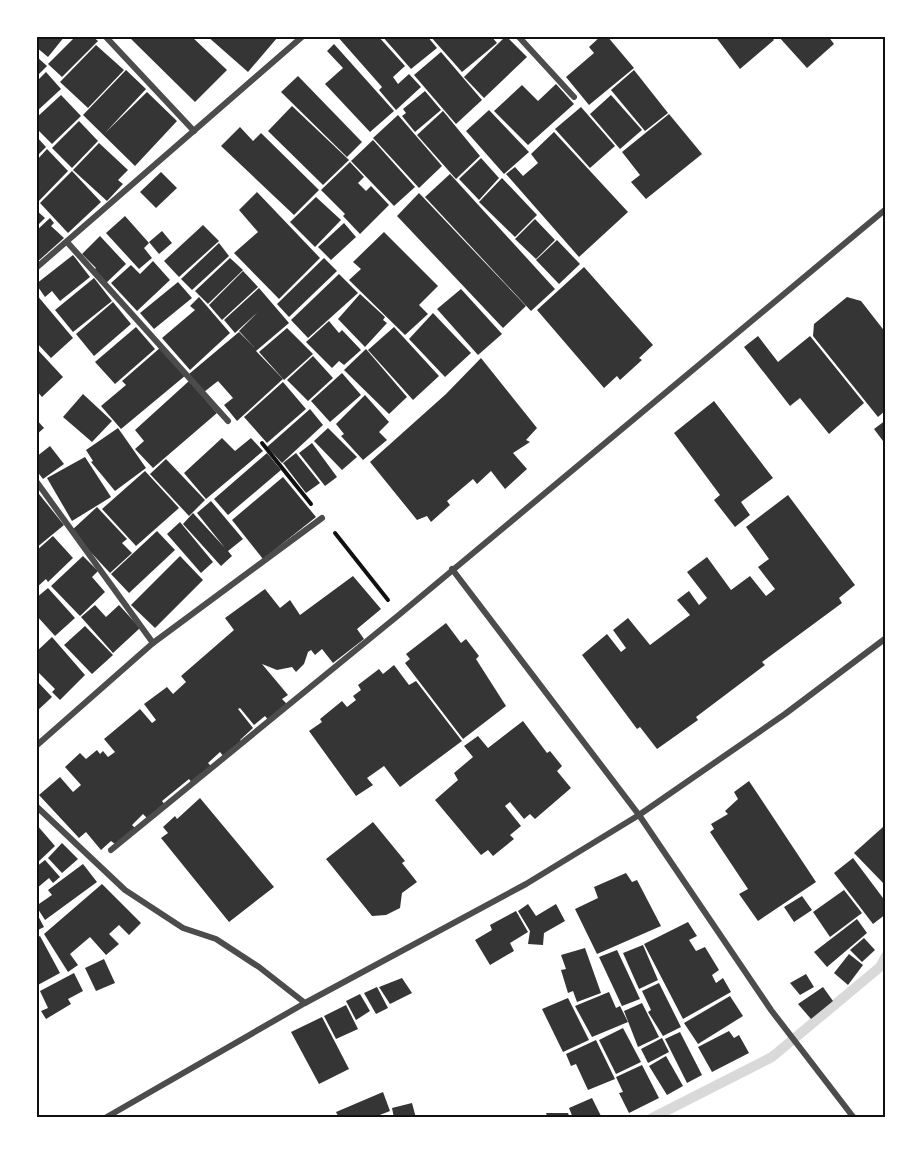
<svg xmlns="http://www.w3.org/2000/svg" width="922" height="1154" font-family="'Fira Sans Condensed',sans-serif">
<rect width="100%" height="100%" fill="#fff"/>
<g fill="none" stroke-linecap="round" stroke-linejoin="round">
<!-- stream -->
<path stroke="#d9d9d9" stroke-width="10" d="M652,1118l120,-61 108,-90 6,-11"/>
</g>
<!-- building -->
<g fill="#353535">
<path d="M36,36h29l-17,21 -12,-10z"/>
<path d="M76,36h16l6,5 -36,36 -14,-13z"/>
<path d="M128,36h63l36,34 -32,32z"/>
<path d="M207,36h68l2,2 -29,34z"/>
<path d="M337,36h41l27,30 -12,11 5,7 11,-10 12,13 -25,23 -17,-20 3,-3z"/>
<path d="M382,36h45l10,12 -26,21z"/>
<path d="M430,36h61l6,7 -35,29z"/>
<path d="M506,36l21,21 -43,41 -20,-21z"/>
<path d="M601,36h6l27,32 -45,37 -23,-28 28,-24 -5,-6z"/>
<path d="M715,36h56l3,4 -34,29z"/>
<path d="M778,36h50l6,8 -27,24z"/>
<path d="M334,44l60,67 -24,21 -45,-48 18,-16 -16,-17z"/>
<path d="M96,45l28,25 -36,38 -28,-26z"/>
<path d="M441,52l41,48 -26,24 -42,-49z"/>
<path d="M36,56l11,10 -11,11z"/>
<path d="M126,70l20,19 -41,44 42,-41 30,29 -42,45 -52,-51z"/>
<path d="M634,70l34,43 -23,18 -34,-41z"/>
<path d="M46,72l15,17 -25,23v-30z"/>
<path d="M298,76l64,66 -15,15 -66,-65z"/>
<path d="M556,84l18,20 -46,41 -34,-34 28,-26 16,16z"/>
<path d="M425,91l16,19 -26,22 -13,-16 4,-3 -3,-4z"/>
<path d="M61,95l20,21 -29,28 -16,-16v-10z"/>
<path d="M611,95l31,35 -22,19 -30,-35z"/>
<path d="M292,106l57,54 -26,25 -55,-54z"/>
<path d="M581,107l34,39 -25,22 -35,-39z"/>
<path d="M489,110l40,42 -25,22 -38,-43z"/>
<path d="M443,111l37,45 -24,23 -39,-44z"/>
<path d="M669,114l33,40 -56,45 -15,-17 9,-7 -18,-23z"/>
<path d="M398,115l44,51 -23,22 -46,-50z"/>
<path d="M79,121l19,20 -26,27 -20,-20z"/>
<path d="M240,127l13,14 8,-8 58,57 -25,25 -73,-69z"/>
<path d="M554,132l74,80 -49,45 -73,-83 9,-7 8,9 15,-13 -7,-9z"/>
<path d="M36,136l10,11 -10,10z"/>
<path d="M373,140l42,47 -21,19 -43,-45z"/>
<path d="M99,143l29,27 -10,10 5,4 -16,17 -34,-31z"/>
<path d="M47,149l21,22 -32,33v-43z"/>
<path d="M481,158l18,20 -20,22 -20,-21z"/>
<path d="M350,162l14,15 -6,6 8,8 5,-5 18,19 -29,29 -17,-18 2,-2 -24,-24z"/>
<path d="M72,171l29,31 -33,31 -28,-30z"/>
<path d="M161,172l16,16 -21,20 -16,-16z"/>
<path d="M450,174l105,115 -24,22 -106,-114z"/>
<path d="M502,178l35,37 -22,22 -36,-35z"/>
<path d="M257,192l63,66 -41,41 -45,-46 24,-21 -19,-22z"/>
<path d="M419,193l107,113 -23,22 -106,-112z"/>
<path d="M316,197l25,23 -26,27 -25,-25z"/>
<path d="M36,210l9,8 -9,9z"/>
<path d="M125,216l24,27 -5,5 8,10 -13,11 -33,-36z"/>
<path d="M50,218l4,5 -3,3 13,12 -28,25v-32z"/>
<path d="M535,219l20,21 -19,19 -21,-20z"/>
<path d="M344,223l12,14 -25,23 -13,-13z"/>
<path d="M203,225l16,16 -40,36 -15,-16z"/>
<path d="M162,231l10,12 -13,11 -10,-12z"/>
<path d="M384,232l54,54 -19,19 9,9 -23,21 -56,-55 12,-11 -8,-7z"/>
<path d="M100,236l26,28 -21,20 -12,-13 3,-3 -14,-14z"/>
<path d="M557,240l23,24 -21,20 -23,-24z"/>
<path d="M219,243l10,13 -37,34 -11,-11z"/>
<path d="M73,255l17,22 -30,24 -8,-10 -7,6 -9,-13z"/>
<path d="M230,258l13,12 -35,34 -13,-13z"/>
<path d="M324,258l13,13 -48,46 -12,-13z"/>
<path d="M153,261l17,19 -33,31 -26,-28 20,-18 9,9z"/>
<path d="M584,267l69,78 -14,13 3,2 -22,20 -3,-4 -13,12 -67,-78z"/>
<path d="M243,271l15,16 -36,33 -13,-15z"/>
<path d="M339,274l19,19 -50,45 -17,-18z"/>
<path d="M94,278l18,23 -39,31 -18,-22z"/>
<path d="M178,282l14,16 -38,31 -14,-16z"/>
<path d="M259,288l30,35 -33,28 27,28 -46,42 -13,-16 9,-7 -15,-17 -14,11 -15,-18 50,-42 15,15 -15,-16 19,-19 -23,21 -11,-13z"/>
<path d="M461,289l41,45 -24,21 -41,-46z"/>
<path d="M36,294l37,44 -22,20 -15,-16z"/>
<path d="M360,294l25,23 -2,3 4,3 -22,24 -27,-28z"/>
<path d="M199,297l31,36 -40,37 -28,-32 33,-28 -5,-4z"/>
<path d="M847,297l14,4 25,32v77l-8,7 -65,-81 1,-12z"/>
<path d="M113,302l18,22 -37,32 -18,-22z"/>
<path d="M433,313l38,40 -26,24 -36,-38z"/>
<path d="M329,321l10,12 3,-3 19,20 -17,15 -5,-4 -7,7 -26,-26z"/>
<path d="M136,327l19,22 -40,35 -20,-22z"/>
<path d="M394,327l45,49 -26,24 -45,-50z"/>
<path d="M287,328l26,26 -29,26 -25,-28z"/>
<path d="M758,336l20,26 32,-26 54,67 -35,31 -29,-36 -10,8 -46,-59z"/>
<path d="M161,347l25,28 -65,54 -20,-23 25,-21 -4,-4z"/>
<path d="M36,348l27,29 -21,20 -6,-7z"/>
<path d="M366,349l41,48 -18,17 -45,-44z"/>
<path d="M313,356l20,22 -25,23 -21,-21z"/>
<path d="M481,358l56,70 -11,12 4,2 -17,11 14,16 -22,20 -14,-18 -14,13 -4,-5 -26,22 3,4 -19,17 -4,-6 -10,4 -47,-58 76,-68z"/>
<path d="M342,373l19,22 -31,27 -19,-21z"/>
<path d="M189,381l28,32 -64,55 -18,-19 9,-8 -9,-11z"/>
<path d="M283,382l23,27 -39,34 -23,-26z"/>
<path d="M83,394l29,27 -20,21 -29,-25z"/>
<path d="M365,395l24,27 -10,10 8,8 -24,20 -22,-24 3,-2 -8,-10z"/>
<path d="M714,401l59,77 -32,24 9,13 -15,12 -21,-27 6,-5 -46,-62z"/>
<path d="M310,409l13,16 -41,38 -15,-16z"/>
<path d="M36,419l8,9 -8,7z"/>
<path d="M886,420v25l-12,-16z"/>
<path d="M118,428l28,40 -31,23 -24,-29 2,-1 -7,-11z"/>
<path d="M328,428l29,29 -15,13 -28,-29z"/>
<path d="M222,438l13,13 16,-13 12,13 -57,48 -22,-26z"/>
<path d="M312,443l25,34 -12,9 -26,-33z"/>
<path d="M50,446l14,18 -21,15 -7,-9v-13z"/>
<path d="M267,453l14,17 -53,45 -14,-16z"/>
<path d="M296,453l24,30 -14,10 -23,-30z"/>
<path d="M85,457l26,40 -39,24 -25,-43z"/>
<path d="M166,459l39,41 -16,16 -39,-42z"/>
<path d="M145,471l34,37 -43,38 -34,-37z"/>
<path d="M283,477l33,40 -53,42 -31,-39z"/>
<path d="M39,494l25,31 -28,23v-52z"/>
<path d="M788,495l67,90 -16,13 3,5 -80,59 3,3 -69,52 2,3 -41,29 -17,-22 -3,2 -55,-74 25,-21 14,18 5,-4 -13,-18 15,-12 22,27 40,-30 -13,-15 12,-9 10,14 8,-7 -20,-26 20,-15 24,33 19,-14 16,20 9,-7 -17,-22 11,-8 -23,-32z"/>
<path d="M211,501l32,38 -15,12 4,5 -11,10 -38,-42 10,-11 32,35 -28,-35z"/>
<path d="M97,507l30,32 -5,4 10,10 -22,20 -39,-42z"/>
<path d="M180,522l33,40 -12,11 -34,-39z"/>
<path d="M157,531l18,19 -46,43 -18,-19z"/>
<path d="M53,536l20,22 -25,24 -2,-3 -10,9v-37z"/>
<path d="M83,556l15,15 -6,6 13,15 -25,24 -29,-30z"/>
<path d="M180,556l23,24 -48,48 -24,-23z"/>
<path d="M353,576l28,33 -24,20 7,10 -31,24 -11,-14 -7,6 -4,-5 -3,2 -4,12 -8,8 -4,-5 -15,3 -15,-6 26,31 -6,4 6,6 -19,16 -4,-5 -11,9 -14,-17 -2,1 15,19 -13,12 2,2 -18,15 -4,-5 -12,11 3,3 -19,17 -3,-4 -27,22 3,4 -17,14 -5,-5 -11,11 4,4 -21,15 -4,-3 -10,9 -15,-18 -7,6 -40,-43 21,-18 13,15 8,-7 -16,-18 15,-14 6,6 11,-9 3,4 3,-3 5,6 7,-5 -11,-13 36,-30 12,14 4,-3 -12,-16 23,-17 6,7 13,-12 -5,-6 53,-46 -9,-12 40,-29 15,19 10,-8 10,15z"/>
<path d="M48,588l27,30 -20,18 -19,-21v-17z"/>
<path d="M95,605l11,12 13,-12 21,23 -27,25 -32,-36z"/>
<path d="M446,623l15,20 5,-4 13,17 -3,3 30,47 -43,33 -58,-76 5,-4 -4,-5z"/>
<path d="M85,626l28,29 -21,19 -28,-29z"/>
<path d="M52,637l33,38 -25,25 -8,-8 3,-3 -19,-19v-18z"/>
<path d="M394,665l15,20 7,-4 46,60 -62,46 -16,-21 -17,12 6,7 -17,11 -47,-65 13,-9 -2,-3 22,-18 5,6 9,-7 -3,-4 8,-6 -3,-5 21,-16 4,5z"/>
<path d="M36,680l16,17 -16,15z"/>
<path d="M523,721l24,32 3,-2 12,15 -5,5 14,17 -36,31 -5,-5 -6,5 -14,-17 -5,4 16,20 -11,9 4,4 -21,17 -5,-6 -7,5 -46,-55 23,-20 -4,-7 19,-16 -9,-11 14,-10 10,12z"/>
<path d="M749,781l67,101 -58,39 -19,-27 9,-5 -38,-57 4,-3 -3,-5 17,-10 -3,-3 13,-12 -4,-7z"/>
<path d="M200,798l74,89 -45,35 -68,-84 7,-5 -5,-6 12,-11 2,3z"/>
<path d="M373,822l32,39 -3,2 15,19 -15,11 -2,15 -14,7 -14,1 -46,-57z"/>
<path d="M36,824l19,22 -19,18z"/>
<path d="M883,827l3,3v56l-32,-33z"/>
<path d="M62,843l16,16 -16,14 -14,-15z"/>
<path d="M853,858l33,44v12l-13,10 -39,-51z"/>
<path d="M45,860l15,17 -7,6 -4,-5 -13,11v-22z"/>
<path d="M83,864l14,18 -52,38 -9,-14 16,-11 -4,-5z"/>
<path d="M626,873l6,9 5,-2 24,46 -64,28 -22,-45 23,-11 -4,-11z"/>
<path d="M102,884l39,39 -12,12 -10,-10 -10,9 10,10 -13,11 -16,-18 -20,17 8,11 -10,7 -24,-38z"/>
<path d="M844,890l18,23 -32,24 -17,-25z"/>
<path d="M802,896l10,14 -18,12 -10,-15z"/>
<path d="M528,904l8,12 20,-12 9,17 -21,12 -1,12 -15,-1 2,-13 -12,-20z"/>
<path d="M516,911l12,21 -18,11 4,8 -24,14 -15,-25 17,-10 -2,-5z"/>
<path d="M36,912l8,15 -8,4z"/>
<path d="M857,919l10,14 -40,34 -13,-15z"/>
<path d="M688,922l9,14 -8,4 7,11 9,-4 14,23 -7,5 4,8 7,-5 8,14 -48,27 -39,-75z"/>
<path d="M40,936l20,37 -24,13v-48z"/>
<path d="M864,938l11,12 -13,12 -12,-12z"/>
<path d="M643,945l15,35 -19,9 -16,-36z"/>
<path d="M585,948l16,45 -24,9 -4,-11 -5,2 -7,-23 5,-1 -5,-14z"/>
<path d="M617,950l23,49 -18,7 -23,-49z"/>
<path d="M849,954l14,11 -15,20 -14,-12z"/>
<path d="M104,959l11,24 -19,8 -11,-23z"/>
<path d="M74,973l9,18 -15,8 3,5 -25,15 -5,-8 7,-3 -8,-17z"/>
<path d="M806,974l8,13 -14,8 -10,-12z"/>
<path d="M402,978l10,15 -22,11 -11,-17z"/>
<path d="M659,983l22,44 -18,9 -15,-24 3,-2 -9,-19z"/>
<path d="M377,987l11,21 -12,6 -12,-21z"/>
<path d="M823,987l10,14 -22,18 -13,-15z"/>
<path d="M609,992l7,16 4,-2 8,16 -36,15 -17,-31z"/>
<path d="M360,994l10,17 -14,9 -10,-19z"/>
<path d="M730,996l13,20 -45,28 -14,-21z"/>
<path d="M568,998l21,42 -26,12 -21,-43z"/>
<path d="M642,1003l17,34 -21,10 -14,-36z"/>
<path d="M346,1005l12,24 -22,10 -12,-23z"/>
<path d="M322,1017l27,52 -30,15 -28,-52z"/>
<path d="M623,1028l18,34 -25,12 -17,-34z"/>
<path d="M729,1031l5,7 5,-3 10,18 -37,19 -14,-25z"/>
<path d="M680,1032l22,43 -15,8 -22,-44z"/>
<path d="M662,1038l7,14 -21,11 -7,-14z"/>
<path d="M596,1040l19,39 -27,11 -12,-26 -5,2 -5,-12z"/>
<path d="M666,1056l17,30 -16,9 -18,-29z"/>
<path d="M642,1065l17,33 -30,15 -10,-20 4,-1 -7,-15z"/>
<path d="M383,1092l7,19 -18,7h-33l-3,-6z"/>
<path d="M592,1098l10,20h-29l-4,-10z"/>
<path d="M412,1103l4,15h-22l-2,-10z"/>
<path d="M546,1113h22l2,5h-22z"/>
</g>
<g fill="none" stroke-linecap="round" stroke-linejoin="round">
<!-- path -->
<g stroke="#111" stroke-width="4">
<path d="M262,443l49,61"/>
<path d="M335,533l53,67"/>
</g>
<!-- minor -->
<g stroke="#4c4c4c" stroke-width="6">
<path d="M105,36l89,95"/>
<path d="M518,36l56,61"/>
<path d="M67,242l161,179"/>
<path d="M36,268l267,-232"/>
<path d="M36,481l117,162"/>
<path d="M452,569l187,246 132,195 83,108"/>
<path d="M36,746l117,-103 169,-125"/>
<path d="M36,806l89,84 58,38 33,11 43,28 46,36"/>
<path d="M111,850l289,-236 486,-405"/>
<path d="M105,1118l200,-115 221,-119 113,-69 146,-101 101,-76"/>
</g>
</g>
<!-- border -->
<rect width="922" height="1154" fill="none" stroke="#ffffff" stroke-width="75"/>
<rect x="38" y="38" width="846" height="1078" fill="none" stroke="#111" stroke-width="2"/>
</svg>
